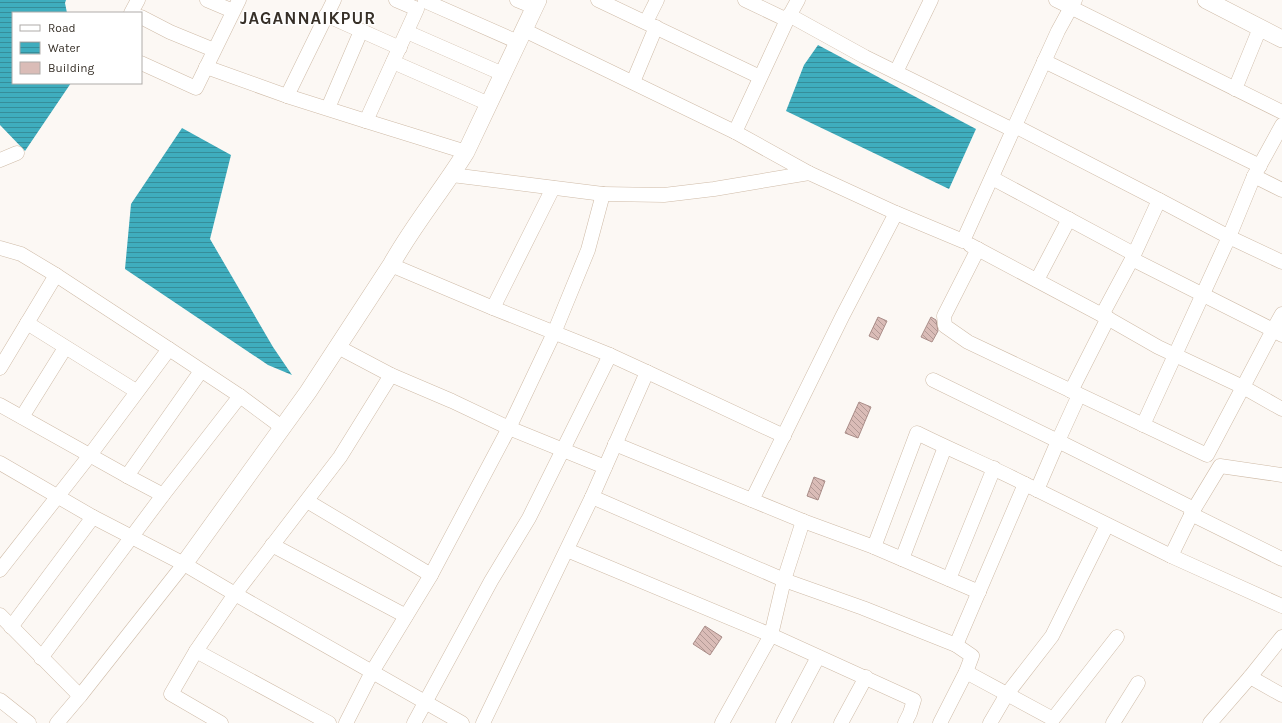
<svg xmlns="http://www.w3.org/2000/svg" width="1282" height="723" font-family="Karla,sans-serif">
<defs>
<pattern id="water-rules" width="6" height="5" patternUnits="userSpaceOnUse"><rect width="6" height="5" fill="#3fadbe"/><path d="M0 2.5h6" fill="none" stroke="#368d9a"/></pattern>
<pattern id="building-back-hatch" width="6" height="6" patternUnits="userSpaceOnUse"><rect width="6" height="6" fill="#dabcb7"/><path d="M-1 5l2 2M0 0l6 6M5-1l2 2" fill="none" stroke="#b29995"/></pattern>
</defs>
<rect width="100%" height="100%" fill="#fcf8f4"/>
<!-- water -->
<g fill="url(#water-rules)">
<path d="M0,0h66l-1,3 2,10h-54v70h58l-46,68 -25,-26z"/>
<path d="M818,45l158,84 -27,60 -163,-78 18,-46z"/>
<path d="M182,128l49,27 -21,84 63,108 19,28 -24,-10 -143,-96 6,-65z"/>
</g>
<!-- building -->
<g fill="url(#building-back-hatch)" stroke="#aa8d88">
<path d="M878,317l9,4 -9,19 -9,-4z"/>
<path d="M931,317l5,3 2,11 -6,11 -11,-5z"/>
<path d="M859,402l12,5 -13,31 -13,-5z"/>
<path d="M814,477l11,4 -7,19 -11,-4z"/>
<path d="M705,626l17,11 -12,18 -17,-11z"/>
</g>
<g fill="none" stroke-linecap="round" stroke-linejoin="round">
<defs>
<g id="minor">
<path d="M207,0l26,11"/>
<path d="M517,0l17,7"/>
<path d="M598,0l162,77"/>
<path d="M745,0l42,20"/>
<path d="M1056,0l226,112"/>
<path d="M425,1l93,41"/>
<path d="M131,13l7,-13"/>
<path d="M326,15l74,33"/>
<path d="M789,15l76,42 148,73 -50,111 -67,-28"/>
<path d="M141,17l29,15 44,18"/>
<path d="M646,22l11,-22"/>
<path d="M524,30l211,102 52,-112 11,-20"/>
<path d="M407,32l96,42"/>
<path d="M1044,61l216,105"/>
<path d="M393,62l96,42"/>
<path d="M141,63l55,25 43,-88"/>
<path d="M206,67l81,29 79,25 51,-112 -21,-9"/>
<path d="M896,72l35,-72"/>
<path d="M633,82l23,-55"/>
<path d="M1235,89l25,-61"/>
<path d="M287,96l47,-96"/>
<path d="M328,108l33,-77"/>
<path d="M366,121l100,31"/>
<path d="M1015,126l144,74 -27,59 141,71 9,-16"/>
<path d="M1013,130l45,-99 17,-31"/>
<path d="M0,160l17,-7"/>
<path d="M1254,176l28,14"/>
<path d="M992,178l142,76"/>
<path d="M603,194l61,1 50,-6 95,-16 -74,-41"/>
<path d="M1159,200l70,37 25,-61 28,-51"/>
<path d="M970,245l132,70"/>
<path d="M0,248l21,6 35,21 113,74"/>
<path d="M978,249l-34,67 1,10 23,16 239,113 36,-68 39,22"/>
<path d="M1132,259l-30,56 56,32 85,40 30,-57 9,5"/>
<path d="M391,265l102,43 117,47 37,17 -55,125 -109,226"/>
<path d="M1037,280l32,-61"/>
<path d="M493,308l60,-120"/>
<path d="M27,323l109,68"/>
<path d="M338,347l53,28 61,26 57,27 96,39"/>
<path d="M0,368l56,-93"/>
<path d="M647,372l137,64"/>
<path d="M933,380l125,61 21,-46"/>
<path d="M1071,391l37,-73"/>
<path d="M0,405l127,71 36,19 77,-99"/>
<path d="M22,417l43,-69"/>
<path d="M1143,425l86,-188 53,25"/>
<path d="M615,444l188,77 71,26"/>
<path d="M0,463l93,54 91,47 51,30 227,129"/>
<path d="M127,476l74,-105"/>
<path d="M1037,490l21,-49 136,68"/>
<path d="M592,497l192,83 79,28 93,37 69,-161 146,72 111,50"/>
<path d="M752,500l90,-183 54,-104 -87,-40"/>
<path d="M307,501l124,74"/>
<path d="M1191,514l91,45"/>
<path d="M272,545l134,71"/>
<path d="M567,550l204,85 143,65 -4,13 -5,10"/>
<path d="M1171,556l23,-47 26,-43 62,9"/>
<path d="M902,559l43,-112"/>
<path d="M0,570l90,-115 79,-106 71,47 43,32"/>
<path d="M949,579l45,-111"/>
<path d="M979,592l-105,-45 43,-114c36,18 73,33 108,51"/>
<path d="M0,615l80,81"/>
<path d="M11,627l82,-110"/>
<path d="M196,651l-25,43 50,29"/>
<path d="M41,658l122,-163"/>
<path d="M966,672l87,47 64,-82"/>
<path d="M1250,677l32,18"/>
<path d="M0,700l29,23"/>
<path d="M57,723l23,-27 104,-132"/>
<path d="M329,723l-133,-72 39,-57 105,-137 51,-82"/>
<path d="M346,723l26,-51 59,-97 78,-147 45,-95 34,-83 15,-56 -151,-19"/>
<path d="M414,723l77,-142 38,-63 81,-163"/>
<path d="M722,723l49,-88 13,-55 19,-59"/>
<path d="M783,723l35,-66"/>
<path d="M841,723l25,-46"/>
<path d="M940,723l26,-51 6,-16 -16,-11"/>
<path d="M990,723l17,-29 45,-58 55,-111"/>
<path d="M1113,723l25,-40"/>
<path d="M1210,723l40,-46 32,-40"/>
</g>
<g id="tertiary">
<path d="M1206,0l76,39"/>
<path d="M184,564l124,-172 83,-127c22,-40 51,-74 75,-113l72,-152"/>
</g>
</defs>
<!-- minor casing -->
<use href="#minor" stroke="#cfbba7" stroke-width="15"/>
<!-- tertiary casing -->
<use href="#tertiary" stroke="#cfbba7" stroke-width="18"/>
<!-- minor -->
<use href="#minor" stroke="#fff" stroke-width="14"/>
<!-- tertiary -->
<use href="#tertiary" stroke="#fff" stroke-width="17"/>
</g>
<g text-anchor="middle" stroke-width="3" stroke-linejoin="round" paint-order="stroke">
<!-- district labels -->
<g font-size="17" font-weight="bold" letter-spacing="1" fill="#373028" stroke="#fff">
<text x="308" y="24">JAGANNAIKPUR</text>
</g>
</g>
<!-- legend -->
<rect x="12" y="12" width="130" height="72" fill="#ffffff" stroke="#afaca9"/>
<rect x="20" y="25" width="20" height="6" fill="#ffffff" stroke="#afaca9"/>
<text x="48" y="32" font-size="12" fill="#373028">Road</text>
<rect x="20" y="42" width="20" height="12" fill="url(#water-rules)" stroke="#afaca9"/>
<text x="48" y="52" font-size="12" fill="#373028">Water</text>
<rect x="20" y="62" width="20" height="12" fill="#dabcb7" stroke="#afaca9"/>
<text x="48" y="72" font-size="12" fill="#373028">Building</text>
</svg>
